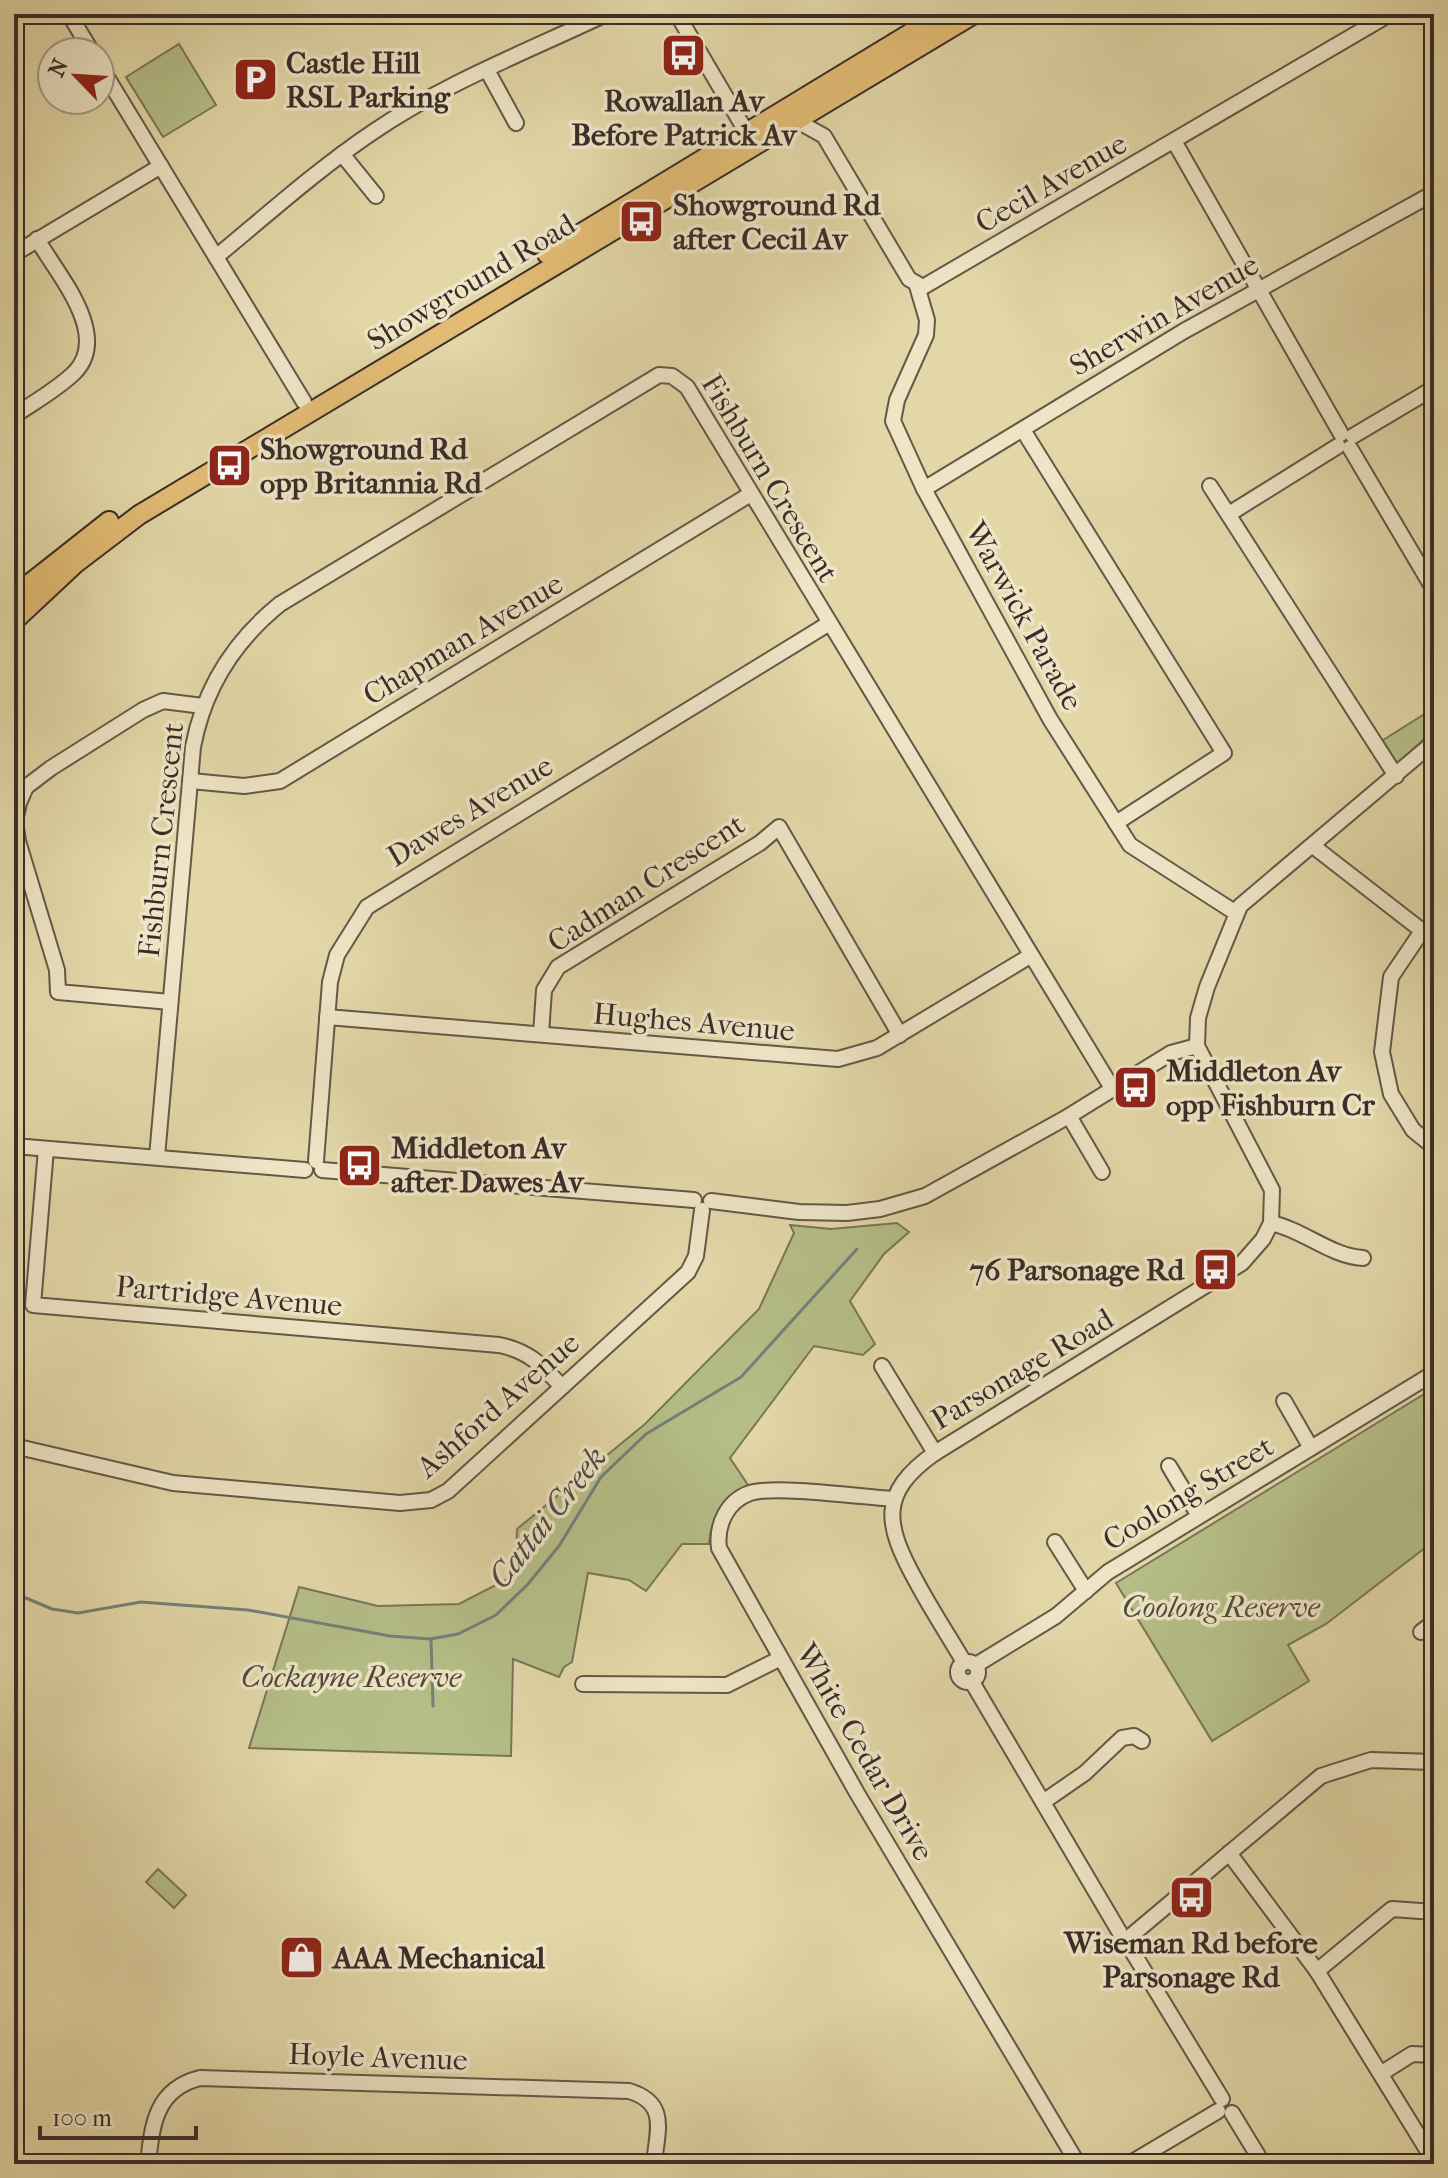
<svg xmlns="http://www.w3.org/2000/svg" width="1448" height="2178" font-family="'IM FELL French Canon',serif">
<rect width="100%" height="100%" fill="#e3d7a7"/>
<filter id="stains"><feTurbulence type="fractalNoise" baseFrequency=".0025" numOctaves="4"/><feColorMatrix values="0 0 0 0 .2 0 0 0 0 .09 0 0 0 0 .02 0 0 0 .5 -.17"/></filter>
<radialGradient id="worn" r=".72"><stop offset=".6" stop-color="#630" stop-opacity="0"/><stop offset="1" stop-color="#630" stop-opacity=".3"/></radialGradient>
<!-- green -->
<g fill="#b5be87" stroke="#787658" stroke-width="2">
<path d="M179,44l37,61 -53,32 -37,-60z"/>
<path d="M1434,708v22l-37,34 -17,-22z"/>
<path d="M897,1223l12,9 -25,22 -34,47 25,43 -12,11 -49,-9 -84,112 18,27c-24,15 -37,31 -39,59h-27l-36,47 -17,-11 -41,-7 -16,89 -8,5 -5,10 -46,-18 -2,97 -262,-8 50,-161 79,19 81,-2 56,-29 2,-46 128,-105 114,-115 35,-76 -4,-8 41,4z"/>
<path d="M1434,1388v153l-108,83 -38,21 21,36 -97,60 -96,-158z"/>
<path d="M158,1869l28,26 -12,13 -28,-26z"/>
</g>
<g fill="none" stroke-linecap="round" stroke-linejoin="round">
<!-- stream -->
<g stroke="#74807c" stroke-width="3">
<path d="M14,1593l38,16 26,4 63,-11 107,8 142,26 40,3 28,-5 38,-19 32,-31 31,-38 42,-69 45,-43 95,-57 116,-128"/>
<path d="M431,1639l2,67"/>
</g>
<defs>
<g id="minor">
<path d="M69,14l23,38"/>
<path d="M677,14l70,119"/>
<path d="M100,66l204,336"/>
<path d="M487,70l29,53"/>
<path d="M797,121l27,15 85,143 14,8 467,-273"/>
<path d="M1174,141l167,293"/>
<path d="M342,154l34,42"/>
<path d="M14,254l147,-88"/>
<path d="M216,257c51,-42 102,-88 157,-125 72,-49 155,-81 233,-118"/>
<path d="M917,286l10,34 -1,15 -29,65 -4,21 31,68 126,230 80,126 106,68"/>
<path d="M14,416c20,-14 44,-27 61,-44 36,-38 -18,-98 -38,-133"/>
<path d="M1023,430l201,323 -108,70"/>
<path d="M1353,436l81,-48"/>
<path d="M1350,448l84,142"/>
<path d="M1210,486l186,290"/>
<path d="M924,489l260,-158 250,-138"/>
<path d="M1229,514l109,-68"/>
<path d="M191,781l53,5 36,-5 469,-286"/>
<path d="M1313,846l121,94"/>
<path d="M1422,931l-31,46 -9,75 9,42 22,36 21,17"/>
<path d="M170,1002l-112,-10 -1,-22 -39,-129 -3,-20 4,-18 7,-16 25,-19 92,-58 20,-9 40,5"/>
<path d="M327,1017l511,42 39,-11 153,-92"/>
<path d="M541,1034l3,-44 14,-23 202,-124 19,-16 121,208"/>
<path d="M1069,1116l33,56"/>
<path d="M14,1146l291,24"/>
<path d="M46,1149l-13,156 466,40c30,6 43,20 63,42"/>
<path d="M157,1157l36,-410c11,-59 40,-105 87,-143l379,-229 13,1 15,11 425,701"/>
<path d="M316,1161l14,-179 7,-27 30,-48 461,-283"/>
<path d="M322,1170l372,30"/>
<path d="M711,1201l88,11 48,1 33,-4 45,-13 144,-80 102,-63 26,-7"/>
<path d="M1271,1223c33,7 59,33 92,35"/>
<path d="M882,1366l53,87"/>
<path d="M1284,1401l27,47"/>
<path d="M14,1446l159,37 227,20 31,-3 17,-9 240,-219 8,-16 6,-46"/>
<path d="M1169,1466l30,50"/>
<path d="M894,1499c-30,-2 -120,-14 -144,-6 -23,8 -34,32 -31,55l138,245 221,371"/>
<path d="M1055,1542l31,49"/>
<path d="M1421,1632l13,-10"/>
<circle cx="968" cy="1672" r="10"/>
<path d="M964,1662c-16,-27 -33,-53 -48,-81 -31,-56 -38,-88 19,-128l307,-190 21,-24 8,-16 1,-33 -75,-144 1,-28 9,-31 33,-81 194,-164"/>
<path d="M976,1665l80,-49 52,-44 326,-199"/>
<path d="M972,1682l148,251"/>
<path d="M583,1684l144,1 52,-26"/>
<path d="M1043,1802l42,-29 37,-35 12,-2 8,5"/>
<path d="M1229,1853l88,118 117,190"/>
<path d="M1132,1935l189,-159 50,-16 63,2"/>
<path d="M1129,1946l93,153"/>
<path d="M1317,1971l75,-62 42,3"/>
<path d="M1382,2073l30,-19 22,1"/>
<path d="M1232,2113l31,51"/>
<path d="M148,2164c4,-40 8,-75 52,-86l429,13c40,12 28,40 25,73"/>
<path d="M1129,2164l89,-53"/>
</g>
<g id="major">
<path d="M547,254l395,-240"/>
<path d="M14,596l95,-75"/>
<path d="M14,621l62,-58 63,-48 835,-501"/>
</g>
</defs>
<!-- minor casing -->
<use href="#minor" stroke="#645848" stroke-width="18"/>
<!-- major casing -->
<use href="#major" stroke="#3a2d29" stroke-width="22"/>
<!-- minor -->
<use href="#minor" stroke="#ede5c6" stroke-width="14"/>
<!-- major -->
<use href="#major" stroke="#e2bc74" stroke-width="18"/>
</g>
<!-- icons -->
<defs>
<symbol id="bus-square" viewBox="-11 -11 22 22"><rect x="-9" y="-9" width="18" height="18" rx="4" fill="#8f2418" stroke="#ede5c6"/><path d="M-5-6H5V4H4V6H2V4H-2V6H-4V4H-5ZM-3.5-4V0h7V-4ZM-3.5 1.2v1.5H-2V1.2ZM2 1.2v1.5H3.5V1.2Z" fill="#fff"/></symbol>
<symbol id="parking-square" viewBox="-11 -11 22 22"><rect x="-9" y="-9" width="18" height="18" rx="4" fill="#8f2418" stroke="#ede5c6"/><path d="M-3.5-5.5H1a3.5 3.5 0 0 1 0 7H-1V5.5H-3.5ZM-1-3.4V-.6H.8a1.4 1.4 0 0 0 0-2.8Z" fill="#fff"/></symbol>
<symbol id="shop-square" viewBox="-11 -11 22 22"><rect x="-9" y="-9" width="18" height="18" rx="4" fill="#8f2418" stroke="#ede5c6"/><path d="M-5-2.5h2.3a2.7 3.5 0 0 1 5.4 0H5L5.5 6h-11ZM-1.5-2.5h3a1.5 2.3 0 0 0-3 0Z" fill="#fff"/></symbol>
</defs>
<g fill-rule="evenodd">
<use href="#bus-square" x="658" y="30" width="51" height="51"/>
<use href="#parking-square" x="230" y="54" width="51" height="51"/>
<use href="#bus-square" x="616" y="196" width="51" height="51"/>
<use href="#bus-square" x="204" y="440" width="51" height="51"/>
<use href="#bus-square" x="1110" y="1062" width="51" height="51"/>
<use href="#bus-square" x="334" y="1140" width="51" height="51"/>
<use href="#bus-square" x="1190" y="1244" width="51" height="51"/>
<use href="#bus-square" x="1166" y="1872" width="51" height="51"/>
<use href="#shop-square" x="276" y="1932" width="51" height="51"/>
</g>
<g text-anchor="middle" stroke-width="7" stroke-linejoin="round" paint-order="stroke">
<!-- poi labels -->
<g font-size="30" font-weight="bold" fill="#3a2d29" stroke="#ede5c6" text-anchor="start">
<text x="286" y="73">Castle Hill<tspan x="286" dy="34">RSL Parking</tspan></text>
<text x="684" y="111" text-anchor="middle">Rowallan Av<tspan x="684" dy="34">Before Patrick Av</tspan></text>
<text x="673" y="215">Showground Rd<tspan x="673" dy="34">after Cecil Av</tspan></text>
<text x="260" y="459">Showground Rd<tspan x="260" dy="34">opp Britannia Rd</tspan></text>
<text x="1166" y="1081">Middleton Av<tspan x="1166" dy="34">opp Fishburn Cr</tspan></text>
<text x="391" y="1158">Middleton Av<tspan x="391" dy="34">after Dawes Av</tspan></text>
<text x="1184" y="1280" text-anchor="end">76 Parsonage Rd</text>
<text x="1191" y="1953" text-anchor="middle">Wiseman Rd before<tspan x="1191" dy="34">Parsonage Rd</tspan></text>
<text x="333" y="1968">AAA Mechanical</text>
</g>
<!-- street labels -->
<g font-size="30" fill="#3a2d29" stroke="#ede5c6">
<text transform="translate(1051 183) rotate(-30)" y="10">Cecil Avenue</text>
<text transform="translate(471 282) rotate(-31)" y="10">Showground Road</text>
<text transform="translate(1164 315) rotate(-30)" y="10">Sherwin Avenue</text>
<text transform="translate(770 478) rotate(59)" y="10">Fishburn Crescent</text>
<text transform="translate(1024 616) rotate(61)" y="10">Warwick Parade</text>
<text transform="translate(463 639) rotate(-31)" y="10">Chapman Avenue</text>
<text transform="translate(470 811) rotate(-31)" y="10">Dawes Avenue</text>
<text transform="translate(161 840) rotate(-84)" y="10">Fishburn Crescent</text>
<text transform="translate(646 883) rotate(-33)" y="10">Cadman Crescent</text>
<text transform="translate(694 1022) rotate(5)" y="10">Hughes Avenue</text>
<text transform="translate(229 1296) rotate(5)" y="10">Partridge Avenue</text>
<text transform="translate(1022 1369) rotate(-31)" y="10">Parsonage Road</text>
<text transform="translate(498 1405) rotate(-41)" y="10">Ashford Avenue</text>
<text transform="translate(1188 1493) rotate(-31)" y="10">Coolong Street</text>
<text transform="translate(865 1752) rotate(60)" y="10">White Cedar Drive</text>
<text transform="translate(378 2057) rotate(2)" y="10">Hoyle Avenue</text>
</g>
<!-- park labels -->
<g font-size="30" font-style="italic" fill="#534a3c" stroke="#ede5c6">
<text x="1221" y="1617">Coolong Reserve</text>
<text x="351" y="1687">Cockayne Reserve</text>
</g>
<!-- water labels -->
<g font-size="32" font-style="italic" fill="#4d4945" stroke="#ede5c6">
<text transform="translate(547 1517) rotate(-52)" y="11">Cattai Creek</text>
</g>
</g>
<!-- margin -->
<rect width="1448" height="2178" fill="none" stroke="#e3d7a7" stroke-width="48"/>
<rect x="16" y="16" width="1416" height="2146" fill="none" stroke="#3a2d29" stroke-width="4"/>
<rect x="24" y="24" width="1400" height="2130" fill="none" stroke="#3a2d29" stroke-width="2"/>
<!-- north arrow -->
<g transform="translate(76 76) rotate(295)"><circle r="38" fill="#ede5c6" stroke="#a59b87" stroke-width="2"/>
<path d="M0-6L14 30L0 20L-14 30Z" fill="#8f2418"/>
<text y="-12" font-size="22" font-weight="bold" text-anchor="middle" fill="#3a2d29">N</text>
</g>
<!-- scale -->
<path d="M40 2126v12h156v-12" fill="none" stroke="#3a2d29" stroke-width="4"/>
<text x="52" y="2126" font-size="24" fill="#3a2d29" stroke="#ede5c6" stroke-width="6" paint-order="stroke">100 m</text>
<rect width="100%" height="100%" filter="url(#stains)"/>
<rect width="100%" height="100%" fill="url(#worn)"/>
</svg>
